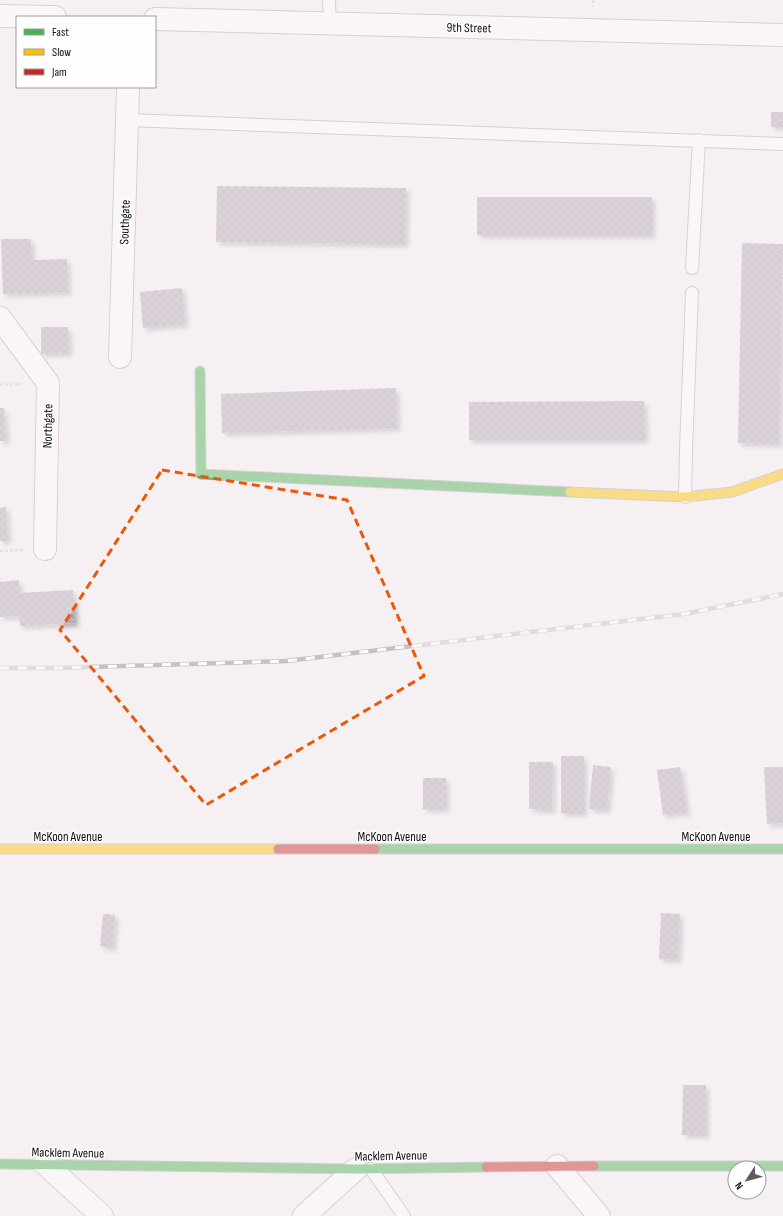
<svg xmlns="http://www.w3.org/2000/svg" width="783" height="1216" font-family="'Sofia Sans Condensed',sans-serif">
<defs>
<pattern id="building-cross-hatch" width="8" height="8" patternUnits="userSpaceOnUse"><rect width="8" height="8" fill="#bcaeba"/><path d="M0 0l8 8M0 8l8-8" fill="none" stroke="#a0949f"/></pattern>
<filter id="shadow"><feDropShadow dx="3.5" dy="3.5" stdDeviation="2" flood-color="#0004"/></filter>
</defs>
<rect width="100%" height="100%" fill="#f5f0f2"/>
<!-- building -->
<g fill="url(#building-cross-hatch)" filter="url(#shadow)">
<rect x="771" y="112" width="12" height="15"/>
<path d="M217,186l189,2 -1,56 -189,-2z"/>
<rect x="477" y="197" width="175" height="38"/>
<path d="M1,239h30l1,21 35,-1 1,33 -65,2z"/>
<path d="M742,243l41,1 -4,200 -41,-1z"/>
<path d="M182,288l3,36 -42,4 -3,-36z"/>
<path d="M41,327h27l1,26 -28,1z"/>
<path d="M396,388l1,40 -175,5 -1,-39z"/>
<path d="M644,401l1,39h-176v-38z"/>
<path d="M0,408h4l2,33h-6z"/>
<path d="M6,507l2,34h-8v-33z"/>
<path d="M19,580l1,13 53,-3 2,33 -55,3 -1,-10 -19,1v-35z"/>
<rect x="561" y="756" width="23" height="57"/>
<path d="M529,762h24l-1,48 -23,-1z"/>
<path d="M593,765l18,2 -4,43 -18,-1z"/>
<path d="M680,767l7,45 -24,3 -6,-45z"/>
<path d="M764,767h19v56l-16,1z"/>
<rect x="423" y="778" width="23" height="31"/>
<path d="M661,913l19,1 -2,46 -19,-1z"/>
<path d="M103,914l12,1 -2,33 -13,-2z"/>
<path d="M683,1085h23v50h-24z"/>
</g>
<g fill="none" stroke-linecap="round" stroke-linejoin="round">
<defs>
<g id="lane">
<path d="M329,0l1,24"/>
<path d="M127,120l656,24"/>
<path d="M692,268l7,-128"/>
<path d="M685,497l1,-47 6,-157"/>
<path d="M371,1169l33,47"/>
</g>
<g id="street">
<path d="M0,16l55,1"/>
<path d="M155,19l628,16"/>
<path d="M0,318l48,65 -3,166"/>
<path d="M120,357l8,-270"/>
<path d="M45,1164l57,52"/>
<path d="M557,1166l42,50"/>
<path d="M304,1216l52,-47"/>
</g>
<g id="fast">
<path d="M200,371l1,103 369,18"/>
<path d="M375,849h408"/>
<path d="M0,1164l356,5 130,-2"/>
<path d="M594,1166h189"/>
</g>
<g id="slow">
<path d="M570,492l115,5 47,-5 51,-18"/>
<path d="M0,849h278"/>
</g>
<g id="jam">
<path d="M278,849h97"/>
<path d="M486,1167l108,-1"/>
</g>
</defs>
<!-- lane casing -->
<use href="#lane" stroke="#aeabac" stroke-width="14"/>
<!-- street casing -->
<use href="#street" stroke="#aeabac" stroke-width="24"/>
<!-- fast casing -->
<use href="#fast" stroke="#aeabac" stroke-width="11"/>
<!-- slow casing -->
<use href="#slow" stroke="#aeabac" stroke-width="11"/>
<!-- jam casing -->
<use href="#jam" stroke="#aeabac" stroke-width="11"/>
<!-- path -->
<g stroke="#d1cfcf" stroke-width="2.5" stroke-dasharray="3 2" stroke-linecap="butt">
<path d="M593,0v7"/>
<path d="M0,385l21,-1"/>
<path d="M0,551l23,-1"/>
</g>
<!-- lane -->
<use href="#lane" stroke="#fefdfd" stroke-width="12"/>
<!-- street -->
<use href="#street" stroke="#fefdfd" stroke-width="22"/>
<!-- fast -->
<use href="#fast" stroke="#4caf50" stroke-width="9"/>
<!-- slow -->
<use href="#slow" stroke="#ffc107" stroke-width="9"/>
<!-- jam -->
<use href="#jam" stroke="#c62828" stroke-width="9"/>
<defs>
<path id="rail" d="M0,668h57l229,-7 398,-47 99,-20"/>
</defs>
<!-- rail casing -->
<use href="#rail" stroke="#c4c3c3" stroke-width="4.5"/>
<!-- rail -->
<use href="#rail" stroke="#fefefe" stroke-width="3" stroke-dasharray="9" stroke-linecap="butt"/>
</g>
<!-- marked area -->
<path d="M0 0H783V1216H0ZM162,470l185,30 77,176 -218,129 -146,-175z" fill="#f5f0f2" fill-opacity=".55" fill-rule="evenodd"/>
<path fill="none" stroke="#e8590c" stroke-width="3" stroke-dasharray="8 5" stroke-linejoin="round" d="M162,470l185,30 77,176 -218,129 -146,-175z"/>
<g text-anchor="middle" stroke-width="3" stroke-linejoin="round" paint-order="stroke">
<!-- street labels -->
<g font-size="13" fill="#0f0c0d" stroke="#fefefe">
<text transform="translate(469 27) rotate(1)" y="5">9th Street</text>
<text transform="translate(124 222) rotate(-88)" y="5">Southgate</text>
<text transform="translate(47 426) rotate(-89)" y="5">Northgate</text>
<text x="68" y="841">McKoon Avenue</text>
<text x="392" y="841">McKoon Avenue</text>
<text x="716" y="841">McKoon Avenue</text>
<text transform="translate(68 1152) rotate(1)" y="5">Macklem Avenue</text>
<text transform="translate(391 1155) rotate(-1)" y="5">Macklem Avenue</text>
</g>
</g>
<!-- legend -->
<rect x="16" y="16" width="140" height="72" fill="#fefefe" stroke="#9e9d9e"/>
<rect x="24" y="29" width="20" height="6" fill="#4caf50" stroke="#9e9d9e"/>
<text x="52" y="36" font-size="12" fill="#0f0c0d">Fast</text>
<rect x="24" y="49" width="20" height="6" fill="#ffc107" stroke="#9e9d9e"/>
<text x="52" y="56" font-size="12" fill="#0f0c0d">Slow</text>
<rect x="24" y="69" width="20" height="6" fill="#c62828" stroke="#9e9d9e"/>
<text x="52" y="76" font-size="12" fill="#0f0c0d">Jam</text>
<!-- north arrow -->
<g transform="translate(747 1180) rotate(234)"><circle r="19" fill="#fefefe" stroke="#9e9d9e"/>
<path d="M0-3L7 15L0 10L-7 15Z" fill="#605c5d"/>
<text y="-6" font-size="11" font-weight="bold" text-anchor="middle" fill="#0f0c0d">N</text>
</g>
</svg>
